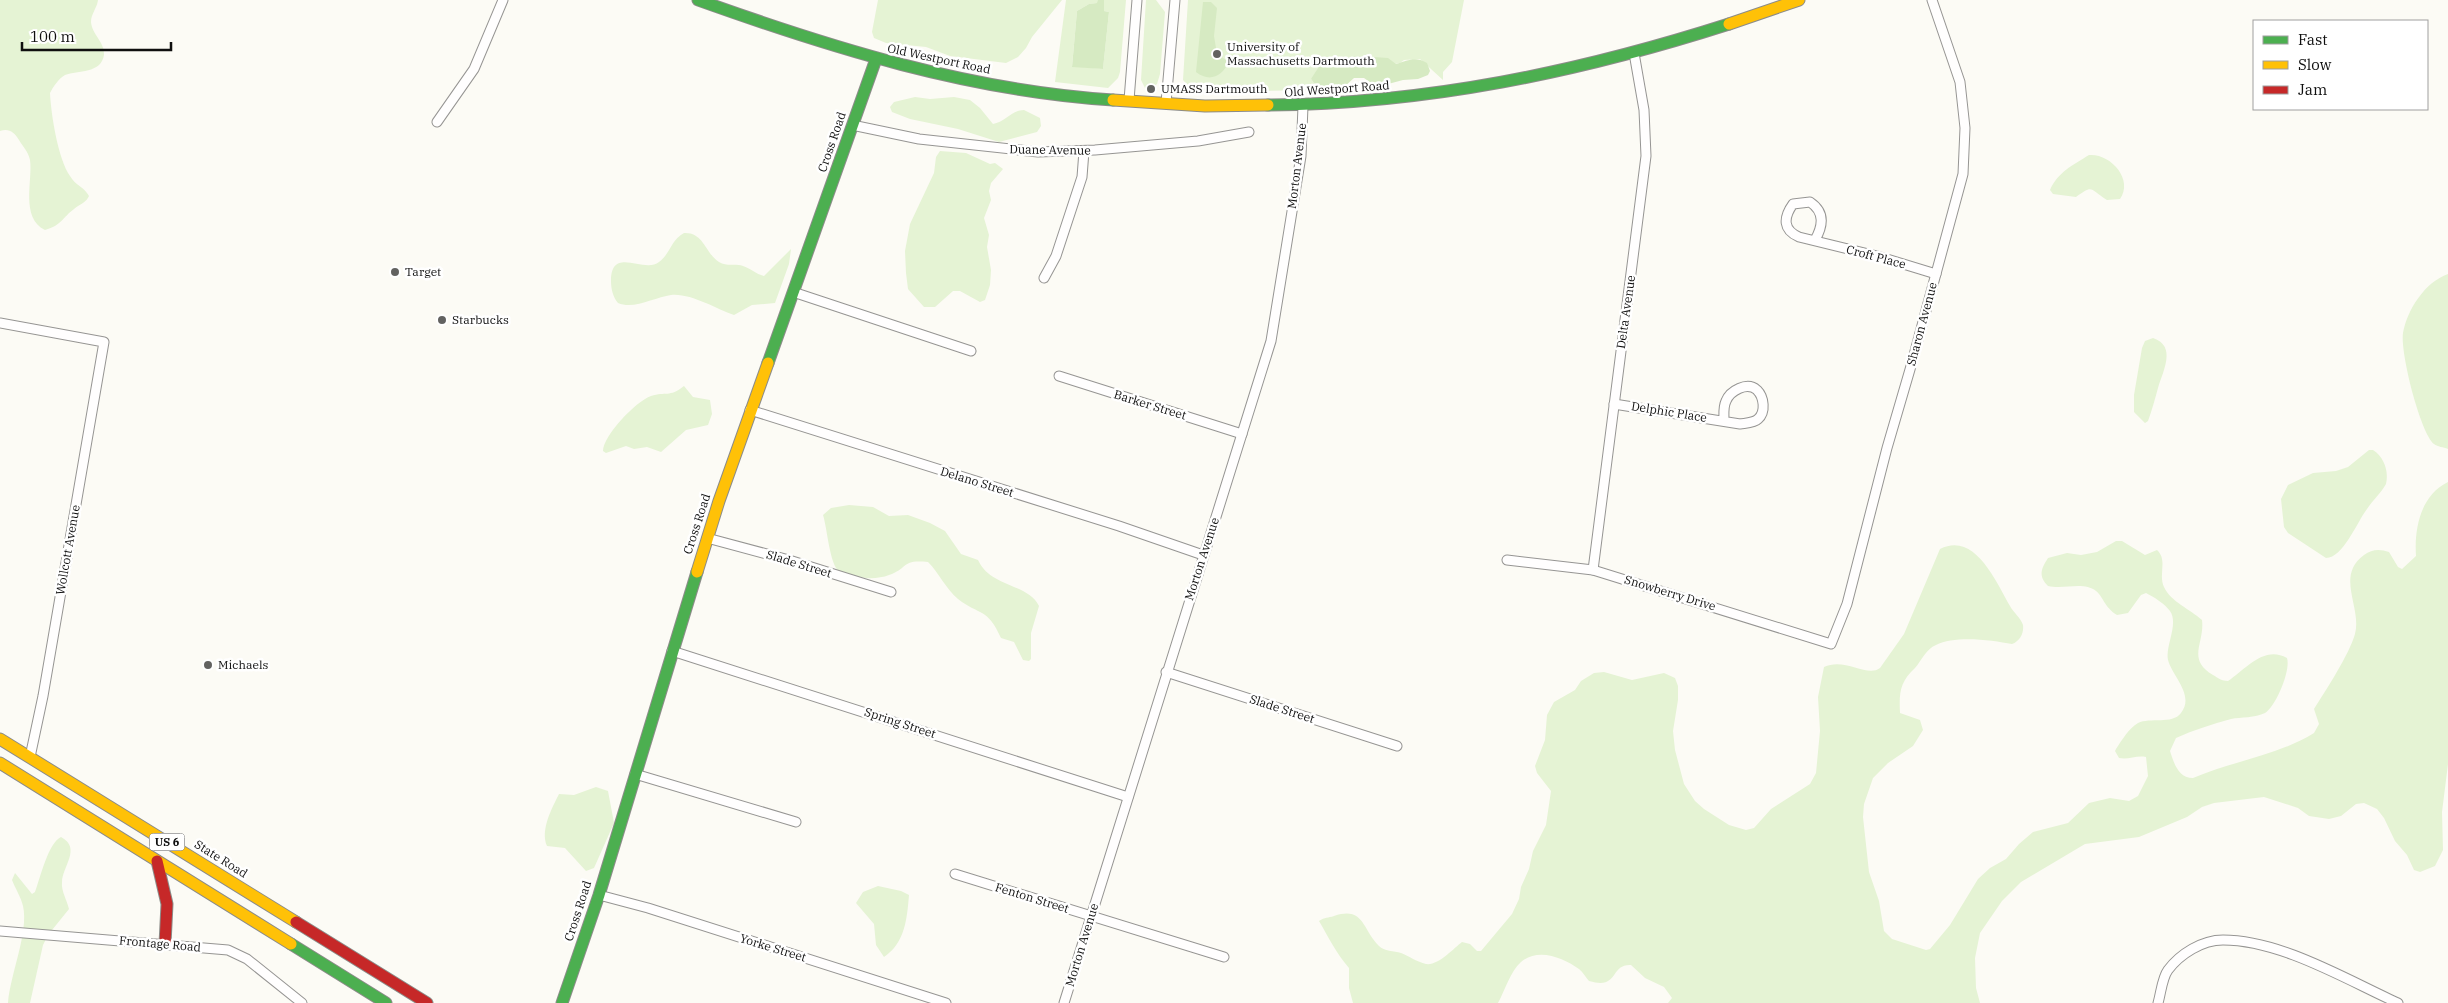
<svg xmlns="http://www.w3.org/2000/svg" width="2448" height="1003" font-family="'IBM Plex Serif',serif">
<rect width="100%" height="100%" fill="#fcfbf5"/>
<!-- green -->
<g fill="#e5f3d4">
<path d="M0,0h98c-1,8 -7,14 -7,22 1,13 14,20 13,33 -3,19 -26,15 -39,20 -6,3 -12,12 -15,18 1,21 8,66 20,83 5,9 14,11 19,20 -3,7 -9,8 -15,13 -12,9 -12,16 -29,21 -25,-12 -12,-50 -15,-70 -2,-9 -7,-13 -11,-20 -5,-8 -10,-12 -19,-9z"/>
<path d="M878,0h184l-30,37 -6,11 -8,9 -12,6 -56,-7 -24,-9 -40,-4 -12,-5 -2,-6z"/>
<path d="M1066,0h32v3l-9,1 -12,7 -5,55 31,3 6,-57 -5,-1v-11h22l-6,72 -2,6 -10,10 -53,-6z"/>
<path d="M1146,0h10l9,12 -5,62 -3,10 -7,5 -5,-1 -4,-8z"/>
<path d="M1188,0h276l-12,62 -9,10v8l-23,-21 -16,1 -4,3 -89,16 8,11 -119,2 -8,-2 -9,-10z"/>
<path d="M915,97l15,2 24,-2 16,3 10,8 13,16c12,-2 19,-14 31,-14l16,8 1,8 -4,6 -38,10 -41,-13 -48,-10 -18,-7 -2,-5 4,-5z"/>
<path d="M940,151l26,2 24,11 5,-1 8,6 -12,14 -2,8 2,9 -7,18 5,17 -2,12 4,23 -1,15 -5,15 -5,2 -20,-11h-7l-18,16h-11l-16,-18 -2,-16 -1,-22 5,-27 24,-51 2,-16z"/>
<path d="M2089,155c21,-2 45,24 31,44l-13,1c-18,-11 -13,-16 -31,-3l-23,-3 -3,-4c8,-18 23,-25 39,-35z"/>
<path d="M684,233c20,-1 21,20 35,29 8,5 16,1 24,4 7,2 13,8 21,10l27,-27 -2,15 -14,39 -23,2 -18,10c-18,-6 -43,-22 -63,-20 -16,2 -37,15 -53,8 -5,-6 -7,-14 -7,-22 0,-36 33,-7 48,-19 11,-8 12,-22 25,-29z"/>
<path d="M2448,274v175c-5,-2 -10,-2 -14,-5 -14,-12 -34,-92 -31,-111 4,-23 22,-51 45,-59z"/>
<path d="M2153,338c24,8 10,33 5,50 -3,11 -6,22 -10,33l-3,2 -11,-11v-17l8,-47 3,-7z"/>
<path d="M684,386l9,11 17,3 2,14 -4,11 -22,5 -25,22 -14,-5 -13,2 -8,-3 -20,7 -3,-2c0,-15 33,-50 48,-55 15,-5 18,2 33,-10z"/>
<path d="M2369,450h4c11,7 16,21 13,34 -5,9 -13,16 -19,25 -10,13 -24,49 -41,49l-38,-25 -4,-6 -3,-28 7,-14 25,-12 23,-2 12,-4z"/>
<path d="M2448,482v282l-6,48 1,38 -8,16 -15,6 -6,-2 -7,-15 -12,-14 -11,-23 -7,-9 -13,-6 -8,1 -15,12 -12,3 -20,-3 -11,-8 -34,-11 -50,6 -12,4 -15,10 -48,20 -54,7 -64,38 -19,19 -22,32 -5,25 1,30 4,15h-312l4,-5 -8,-11 -19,-9 -14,-13c-22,-1 -11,25 -42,16 -3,-3 -6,-9 -10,-12 -15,-11 -41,-22 -58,-7 -11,10 -16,28 -23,41h-145l-4,-15v-20c-13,-15 -20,-30 -30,-47 6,-4 9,-3 15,-5 30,-10 28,13 45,30 5,5 15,5 22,7 8,3 16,9 25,11 12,2 28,-16 36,-22l8,2 7,7h4l31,-37 7,-15 2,-12 8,-18 4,-18 13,-26 5,-34 -14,-18 -2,-7 10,-26 2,-25 7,-13 21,-12 6,-9 13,-8 10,-1 28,8 32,-7 11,5 3,8v14l-5,31 2,19 9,34 11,17 9,8 25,16 17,5 8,-2 17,-19 39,-25 6,-11 4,-42 -2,-34 6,-30c21,-10 43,11 56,1l24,-34 36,-85c35,-18 56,33 70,57 3,6 11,12 13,19 1,8 -3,16 -11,19 -20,-4 -57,-9 -76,1 -10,4 -14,15 -21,23 -15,14 -16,24 -15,45l20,7 3,10 -10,16 -25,17 -15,15 -9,26 -1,13 6,55 10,29 5,30 8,8 34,11 4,-1 20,-24 28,-46 12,-11 16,-9 13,-15 14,-12 35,-9 21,-20 21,-5 19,3 9,-5 10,-20 -2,-19c-10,-2 -17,3 -27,1l-4,-7 1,-2c6,-9 13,-21 22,-26 12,-6 34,2 43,-10 14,-18 -9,-37 -13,-53 -3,-14 11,-36 2,-49 -5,-7 -16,-14 -24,-18l-5,2 -13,18 -11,2c-13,-8 -14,-19 -21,-24 -13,-10 -32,-1 -48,-5 -10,-10 -7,-17 0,-28l19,-5 14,2 16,-3 19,-11h6l23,14 12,-5c11,10 1,24 7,37 7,15 26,22 38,33 3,23 -16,39 11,55 5,3 9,6 15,6 18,-12 36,-36 59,-23 4,12 -11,48 -22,55 -10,5 -24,4 -34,6 -19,5 -37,11 -55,19l-6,13c4,12 8,27 23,27 40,-17 86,-23 121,-45l5,-9 -5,-15c12,-19 35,-54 41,-75 7,-27 -20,-58 9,-79 8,-6 16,-6 25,-3l9,15 4,2 14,-13c-2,-28 5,-61 32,-74z"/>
<path d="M849,505l24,2 16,9 19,-1 22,8 15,8 16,23 17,6c13,28 50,23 61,46l-8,27v26l-2,2 -6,-1 -9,-18 -13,-4c-14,-31 -21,-22 -43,-39 -12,-10 -19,-26 -30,-37 -27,-3 -19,6 -39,13 -10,4 -24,4 -34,1 -5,-1 -12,-2 -16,-5 -9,-5 -12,-44 -16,-56l8,-7z"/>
<path d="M596,787l12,4 6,32 -20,45 -8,3 -21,-23 -18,-2c-7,-16 5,-38 12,-52l15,1z"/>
<path d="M61,837c21,11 1,30 1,45 -1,9 5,18 7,27l-21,26 -5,10 -13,58h-22c2,-28 21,-71 15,-97 -2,-9 -8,-18 -11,-26l3,-7 17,21 3,-2c5,-13 13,-49 26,-55z"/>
<path d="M878,886l23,5 8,4c-2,24 -4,48 -25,62l-8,-12 -2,-21 -18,-21 7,-11z"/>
</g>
<!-- forest -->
<g fill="#d6eac2">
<path d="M1098,0h6v11l5,1 -6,57 -31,-2 5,-56 12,-7 8,-1z"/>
<path d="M1203,2h8l6,6 -3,28 3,18 12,8c-7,14 -19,21 -33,10z"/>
<path d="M1359,56l29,2 8,6c13,-4 19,-8 31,-1l3,8 -2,4 -10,4 -15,1 -26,7 -13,-9h-10l-10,9 -25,3 -8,-11 11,-17z"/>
</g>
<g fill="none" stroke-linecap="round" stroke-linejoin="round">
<defs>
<g id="street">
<path d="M1129,100l8,-100"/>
<path d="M1166,103l9,-103"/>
<path d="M437,122l37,-53 29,-69"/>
<path d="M852,125l67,14 119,13 57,-2 103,-9 51,-9"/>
<path d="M1815,240c8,-14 10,-28 -5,-38l-17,2c-10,14 -10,26 6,33l78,19 59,18"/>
<path d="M1044,278l12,-22 26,-79 2,-26"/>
<path d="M793,292l178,59"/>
<path d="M0,323l104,19 -61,354 -13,61"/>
<path d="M1059,376l183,58"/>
<path d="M1614,404l126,20c6,-1 14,-1 18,-5 8,-7 6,-22 -1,-29 -10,-9 -27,1 -31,11 -3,6 -2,13 -2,19"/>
<path d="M750,410l369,116 84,29"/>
<path d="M707,538l82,22 102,32"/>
<path d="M1507,560l86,10 238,74 16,-40 40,-156 24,-82 52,-192 2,-46 -5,-46 -28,-82"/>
<path d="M1593,570l53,-414 -2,-46 -10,-57"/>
<path d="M672,651l456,146"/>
<path d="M1166,672l231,74"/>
<path d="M635,774l161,48"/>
<path d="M955,874l269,83"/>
<path d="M599,895l49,13 298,95"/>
<path d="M0,931l228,19 19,9 55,44"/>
<path d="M1064,1003l207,-662 30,-185 2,-50"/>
<path d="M2158,1003c3,-10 4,-25 10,-33 12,-16 34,-30 55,-30 58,0 124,40 175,63"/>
</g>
<g id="fast">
<path d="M698,0c134,48 272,91 415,100"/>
<path d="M1268,105c158,-1 311,-33 461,-81"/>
<path d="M768,363l108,-304"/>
<path d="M291,944l95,59"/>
<path d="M562,1003l37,-108 98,-323"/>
</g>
<g id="slow">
<path d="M1729,24l70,-24"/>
<path d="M1113,100l92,6 63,-1"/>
<path d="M697,572l22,-71 49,-138"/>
<path d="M0,739l296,183"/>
<path d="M0,763l291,181"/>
</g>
<g id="jam">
<path d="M157,861l10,43 -2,40"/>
<path d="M296,922l131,81"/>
</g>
</defs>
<!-- street casing -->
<use href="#street" stroke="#969593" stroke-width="11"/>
<!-- fast casing -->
<use href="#fast" stroke="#8c8c89" stroke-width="13"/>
<!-- slow casing -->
<use href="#slow" stroke="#8c8c89" stroke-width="13"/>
<!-- jam casing -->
<use href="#jam" stroke="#8c8c89" stroke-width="13"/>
<!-- street -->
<use href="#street" stroke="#fffefe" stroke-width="9"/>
<!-- fast -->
<use href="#fast" stroke="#4caf50" stroke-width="11"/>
<!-- slow -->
<use href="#slow" stroke="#ffc107" stroke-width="11"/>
<!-- jam -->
<use href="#jam" stroke="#c62828" stroke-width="11"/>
</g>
<!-- markers -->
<g fill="#626260" stroke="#fff" stroke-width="2">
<circle cx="1217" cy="54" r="5"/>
<circle cx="1151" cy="89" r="5"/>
<circle cx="395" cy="272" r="5"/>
<circle cx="442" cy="320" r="5"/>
<circle cx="208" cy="665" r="5"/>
</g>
<g text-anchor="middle" stroke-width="5" stroke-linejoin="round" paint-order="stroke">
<!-- shield labels -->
<rect fill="#fff" stroke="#575757" stroke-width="1" x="149.5" y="833.5" width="35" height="17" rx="4"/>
<g font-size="11" font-weight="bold" fill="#0f0f0f">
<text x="167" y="846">US 6</text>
</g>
<!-- poi labels -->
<g font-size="12" fill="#0f0f0f" stroke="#fff" text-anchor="start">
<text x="1227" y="51">University of<tspan x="1227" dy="14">Massachusetts Dartmouth</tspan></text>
<text x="1161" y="93">UMASS Dartmouth</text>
<text x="405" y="276">Target</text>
<text x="452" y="324">Starbucks</text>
<text x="218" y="669">Michaels</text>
</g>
<!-- street labels -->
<g font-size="12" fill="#0f0f0f" stroke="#fff">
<text transform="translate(939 59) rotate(12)" y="4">Old Westport Road</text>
<text transform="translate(1337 89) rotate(-4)" y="4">Old Westport Road</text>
<text transform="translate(832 142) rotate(-71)" y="4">Cross Road</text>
<text transform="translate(1050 150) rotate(1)" y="4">Duane Avenue</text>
<text transform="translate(1297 166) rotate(-83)" y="4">Morton Avenue</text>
<text transform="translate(1876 257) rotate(15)" y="4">Croft Place</text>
<text transform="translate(1626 312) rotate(-82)" y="4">Delta Avenue</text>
<text transform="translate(1922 324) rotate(-75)" y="4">Sharon Avenue</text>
<text transform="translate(1150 405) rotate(17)" y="4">Barker Street</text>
<text transform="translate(1669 412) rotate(9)" y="4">Delphic Place</text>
<text transform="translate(977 482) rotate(17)" y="4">Delano Street</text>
<text transform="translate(697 524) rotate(-72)" y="4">Cross Road</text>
<text transform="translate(68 550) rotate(-80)" y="4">Wollcott Avenue</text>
<text transform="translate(1202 559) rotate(-72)" y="4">Morton Avenue</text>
<text transform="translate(799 564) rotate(17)" y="4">Slade Street</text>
<text transform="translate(1670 593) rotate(17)" y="4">Snowberry Drive</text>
<text transform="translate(1282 709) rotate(18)" y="4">Slade Street</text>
<text transform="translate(900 723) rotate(18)" y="4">Spring Street</text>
<text transform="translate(221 859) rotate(32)" y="4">State Road</text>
<text transform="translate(1032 898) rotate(17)" y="4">Fenton Street</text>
<text transform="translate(578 911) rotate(-72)" y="4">Cross Road</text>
<text transform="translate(160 944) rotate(5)" y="4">Frontage Road</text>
<text transform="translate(1082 945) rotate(-73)" y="4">Morton Avenue</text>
<text transform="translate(773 948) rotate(17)" y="4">Yorke Street</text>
</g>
</g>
<!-- legend -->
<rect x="2253" y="20" width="175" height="90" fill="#ffffff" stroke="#9f9f9f"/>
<rect x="2263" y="36" width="25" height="8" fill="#4caf50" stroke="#9f9f9f"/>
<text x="2298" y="45" font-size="15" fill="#0f0f0f">Fast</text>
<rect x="2263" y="61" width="25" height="8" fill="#ffc107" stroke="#9f9f9f"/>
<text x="2298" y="70" font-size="15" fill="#0f0f0f">Slow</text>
<rect x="2263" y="86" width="25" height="8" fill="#c62828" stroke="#9f9f9f"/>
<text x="2298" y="95" font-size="15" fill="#0f0f0f">Jam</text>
<!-- scale -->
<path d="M22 42v8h149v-8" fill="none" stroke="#0f0f0f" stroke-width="2.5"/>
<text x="30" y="42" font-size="15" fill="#0f0f0f" stroke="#ffffff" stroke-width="4" paint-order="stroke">100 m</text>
</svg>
